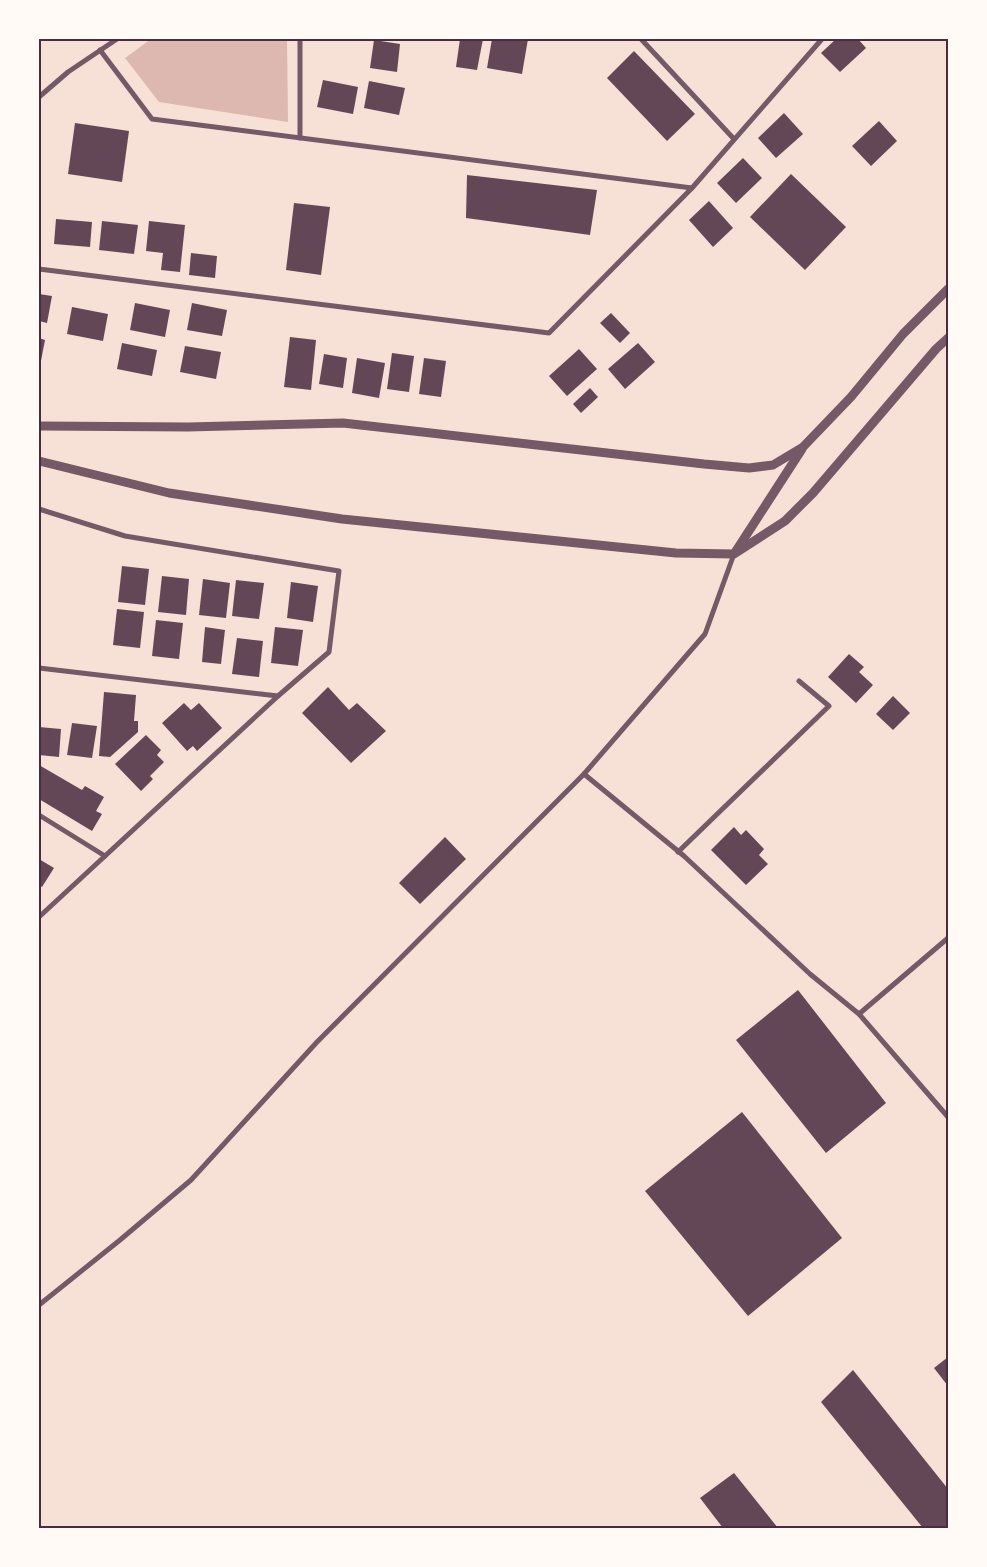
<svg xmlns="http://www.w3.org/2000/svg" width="987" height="1567" font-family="Literata,serif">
<rect width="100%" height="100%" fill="#f7e1d7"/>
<!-- water -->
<path fill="#dcb8b0" d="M151,39h136l1,83 -129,-20 -34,-44z"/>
<!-- building -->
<g fill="#644757">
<path d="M460,39h23l-6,31 -21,-3z"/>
<path d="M492,39h36l-6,35 -35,-6z"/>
<path d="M836,39h22l8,9 -26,24 -19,-19z"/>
<path d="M374,40l26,4 -3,28 -27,-4z"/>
<path d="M634,51l61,63 -28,27 -60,-63z"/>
<path d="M323,80l35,7 -5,27 -36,-7z"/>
<path d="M369,81l36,7 -6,27 -35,-7z"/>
<path d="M784,113l19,21 -27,24 -18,-20z"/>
<path d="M879,121l18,20 -26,25 -19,-20z"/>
<path d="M75,123l54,8 -7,51 -54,-8z"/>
<path d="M743,158l19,20 -26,25 -19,-20z"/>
<path d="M791,174l55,53 -41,43 -55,-53z"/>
<path d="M467,175l130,15 -7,45 -124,-17z"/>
<path d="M709,201l24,27 -20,19 -24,-27z"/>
<path d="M294,203l36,4 -9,68 -35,-5z"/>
<path d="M56,219l36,3 -2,25 -36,-3z"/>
<path d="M102,221l36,4 -4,29 -35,-4z"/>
<path d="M149,221l36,4 -5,47 -19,-2 2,-17 -17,-2z"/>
<path d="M191,253l26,3 -2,22 -26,-3z"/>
<path d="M39,294l13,2 -5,27 -8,-2z"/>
<path d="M135,303l35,7 -5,27 -35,-7z"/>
<path d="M192,303l35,7 -5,26 -35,-6z"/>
<path d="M72,307l36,7 -5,27 -36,-7z"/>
<path d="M611,313l19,20 -10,10 -20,-20z"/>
<path d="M290,337l26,3 -5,50 -27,-3z"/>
<path d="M39,338l6,2 -5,26h-1z"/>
<path d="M122,343l35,7 -5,26 -35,-7z"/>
<path d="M638,343l17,19 -30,27 -17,-20z"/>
<path d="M185,346l36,6 -5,27 -36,-7z"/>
<path d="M579,349l18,20 -30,27 -18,-20z"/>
<path d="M392,353l22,3 -5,36 -22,-3z"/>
<path d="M324,354l23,4 -4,30 -24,-4z"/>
<path d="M357,358l28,5 -6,35 -27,-5z"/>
<path d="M424,358l22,3 -5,36 -22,-3z"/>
<path d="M590,388l8,9 -17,16 -8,-9z"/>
<path d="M122,566l27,3 -4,36 -27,-3z"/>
<path d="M162,576l27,3 -3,36 -28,-3z"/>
<path d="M203,579l27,4 -4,35 -27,-3z"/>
<path d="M236,580l28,3 -5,36 -27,-3z"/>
<path d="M291,582l27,4 -5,36 -26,-4z"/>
<path d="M117,609l27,3 -4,36 -27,-3z"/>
<path d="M156,620l27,3 -4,36 -27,-3z"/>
<path d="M205,627l20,3 -4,34 -19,-2z"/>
<path d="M275,627l28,3 -5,36 -27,-3z"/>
<path d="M237,638l26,3 -4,36 -27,-3z"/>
<path d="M849,654l15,13 -5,5 14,13 -17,18 -28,-26z"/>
<path d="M328,687l21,23 8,-7 29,28 -35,32 -49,-50z"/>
<path d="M104,692l32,3 -2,26h4v11l-28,25 -11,-1z"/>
<path d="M893,696l17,17 -17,17 -17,-16z"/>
<path d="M184,703l7,7 8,-7 23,25 -25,23 -4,-5 -6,5 -25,-28z"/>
<path d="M72,723l25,3 -5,32 -25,-3z"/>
<path d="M39,727l22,2 -2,28 -20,-2z"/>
<path d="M146,735l15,15 -4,5 7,7 -14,14 3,3 -12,12 -26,-27z"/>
<path d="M39,765l43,25 3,-4 19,11 -8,14 6,3 -10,17 -53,-32z"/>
<path d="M734,827l7,8 5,-5 18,19 -5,6 9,9 -22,21 -35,-35z"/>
<path d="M445,837l21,22 -46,45 -21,-21z"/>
<path d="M39,859l15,9 -12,19 -3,-2z"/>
<path d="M798,990l88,113 -60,50 -90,-113z"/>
<path d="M742,1112l100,126 -94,78 -103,-125z"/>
<path d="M948,1357v29l-14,-18z"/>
<path d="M853,1370l95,119v39h-25l-102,-126z"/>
<path d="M734,1473l44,55h-55l-23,-30z"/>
</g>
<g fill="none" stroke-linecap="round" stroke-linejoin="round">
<!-- minor -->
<g stroke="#755966" stroke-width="5">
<path d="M641,39l93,100"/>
<path d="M100,50l52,69 540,69"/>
<path d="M39,97l29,-25 49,-33"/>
<path d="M300,138v-99"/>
<path d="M39,269l510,64 143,-145 130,-149"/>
<path d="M39,509l86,27 214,35 -10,81 -51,44 -239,221"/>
<path d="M39,668l239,28"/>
<path d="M584,774l100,82 126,118 49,40 89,103"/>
<path d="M39,815l66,41"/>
<path d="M678,852l151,-146 -30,-25"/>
<path d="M859,1014l89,-76"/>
<path d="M39,1305l81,-65 71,-60 126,-138 267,-268 121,-140 29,-80"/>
</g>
<!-- tertiary -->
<g stroke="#755966" stroke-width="9">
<path d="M39,426l149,1 155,-4 361,41 45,4 24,-3 30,-18 48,-50 52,-63 45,-45"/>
<path d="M39,461l130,32 173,26 334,34 58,1 51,-33 28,-28 123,-144 12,-11"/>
<path d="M736,551l66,-102"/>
</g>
</g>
<!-- border -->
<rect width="987" height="1567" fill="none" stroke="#fffaf5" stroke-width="80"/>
<rect x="40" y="40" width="907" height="1487" fill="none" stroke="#4a2c40" stroke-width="2"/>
</svg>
